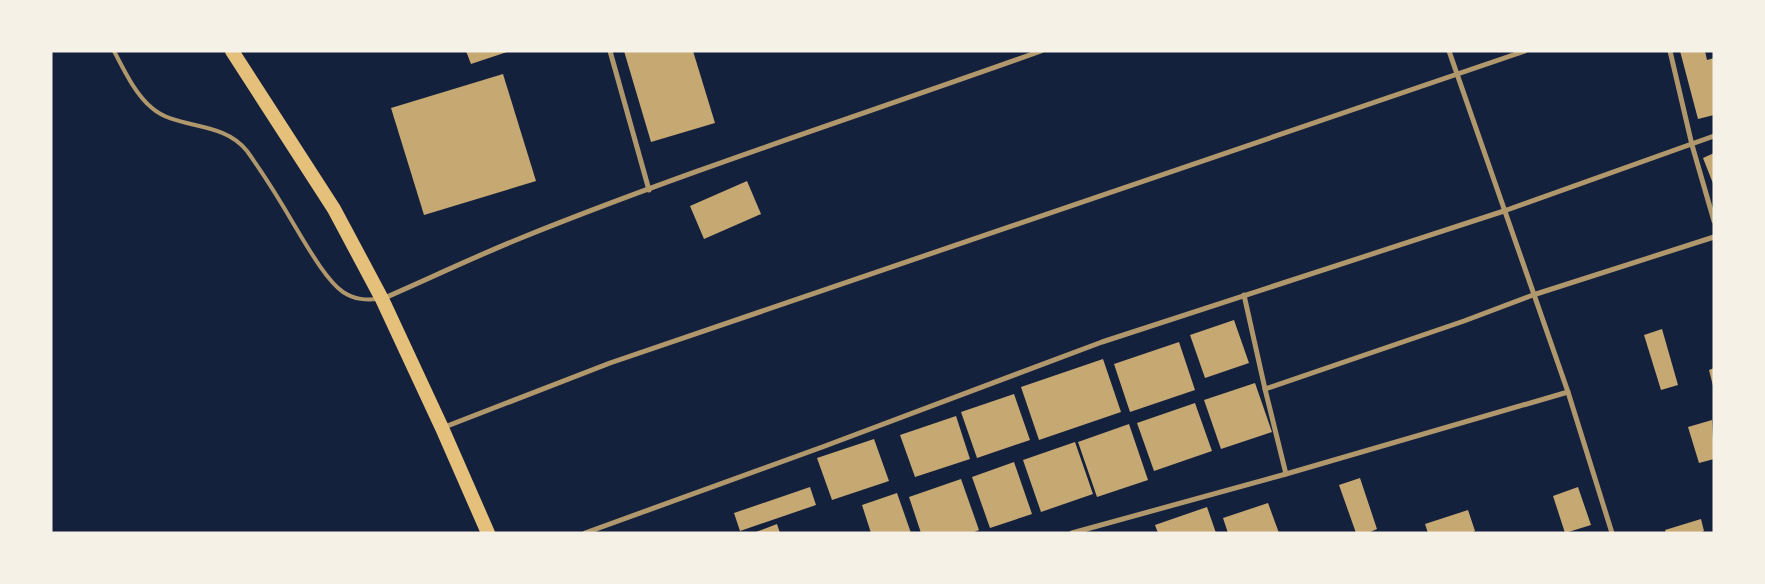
<svg xmlns="http://www.w3.org/2000/svg" width="1765" height="584" font-family="Arial,sans-serif">
<rect width="100%" height="100%" fill="#14213d"/>
<!-- building -->
<g fill="#c6a872">
<path d="M466,51h41v1l-36,12z"/>
<path d="M624,51h69l22,72 -64,19z"/>
<path d="M1680,51h25l2,9 7,-2v57l-16,4z"/>
<path d="M503,74l33,107 -112,34 -33,-107z"/>
<path d="M1714,153v33l-11,-28z"/>
<path d="M747,181l14,33 -57,25 -14,-33z"/>
<path d="M1234,320l15,43 -44,15 -15,-43z"/>
<path d="M1662,329l16,56 -17,5 -17,-55z"/>
<path d="M1179,342l16,48 -65,22 -16,-48z"/>
<path d="M1103,359l18,53 -82,28 -18,-53z"/>
<path d="M1714,368v18h-1l-4,-16z"/>
<path d="M1255,383l17,49 -51,17 -17,-49z"/>
<path d="M1014,394l16,46 -53,18 -16,-46z"/>
<path d="M1195,403l17,48 -58,20 -17,-48z"/>
<path d="M956,416l14,43 -55,18 -15,-42z"/>
<path d="M1712,420l2,39 -15,4 -11,-36z"/>
<path d="M1129,424l19,56 -51,17 -19,-55z"/>
<path d="M874,439l15,42 -57,19 -15,-42z"/>
<path d="M1075,442l18,52 -52,18 -18,-52z"/>
<path d="M1014,462l18,52 -42,14 -18,-51z"/>
<path d="M1360,478l17,51 -9,4h-12l-17,-48z"/>
<path d="M961,479l18,51 -7,3h-51l-12,-36z"/>
<path d="M810,487l6,18 -76,26 -6,-18z"/>
<path d="M1578,487l13,38 -26,8 -12,-37z"/>
<path d="M897,493l14,40h-40l-9,-28z"/>
<path d="M1268,503l11,30h-51l-5,-15z"/>
<path d="M1207,507l9,26h-58l-3,-8z"/>
<path d="M1468,510l7,21 -4,2h-43l-3,-9z"/>
<path d="M1701,519l3,12 -5,2h-33l-1,-3z"/>
<path d="M777,524l3,9h-27z"/>
</g>
<g fill="none" stroke-linecap="round" stroke-linejoin="round">
<!-- service -->
<path stroke="#b1986c" stroke-width="4" d="M114,51c10,19 21,43 38,57 25,22 71,12 95,43 18,25 34,51 49,77 11,18 30,52 47,64 12,8 23,8 36,7"/>
<!-- minor -->
<g stroke="#b1986c" stroke-width="5">
<path d="M610,51l39,139"/>
<path d="M1449,51l119,341 44,141"/>
<path d="M1670,51l22,94 22,76"/>
<path d="M1244,295l21,94 21,85"/>
<path d="M382,299c46,-20 92,-42 139,-61 171,-69 347,-125 520,-187"/>
<path d="M1265,389l199,-68 69,-26 181,-58"/>
<path d="M442,428l168,-65 915,-312"/>
<path d="M585,533l240,-87 277,-104 402,-131 210,-75"/>
<path d="M1072,533l214,-59 282,-82"/>
</g>
<!-- trunk -->
<path stroke="#e5c07b" stroke-width="14" d="M232,51l102,158 48,90 60,129 46,105"/>
</g>
<!-- border -->
<rect width="1765" height="584" fill="none" stroke="#f6f1e7" stroke-width="105"/>
</svg>
